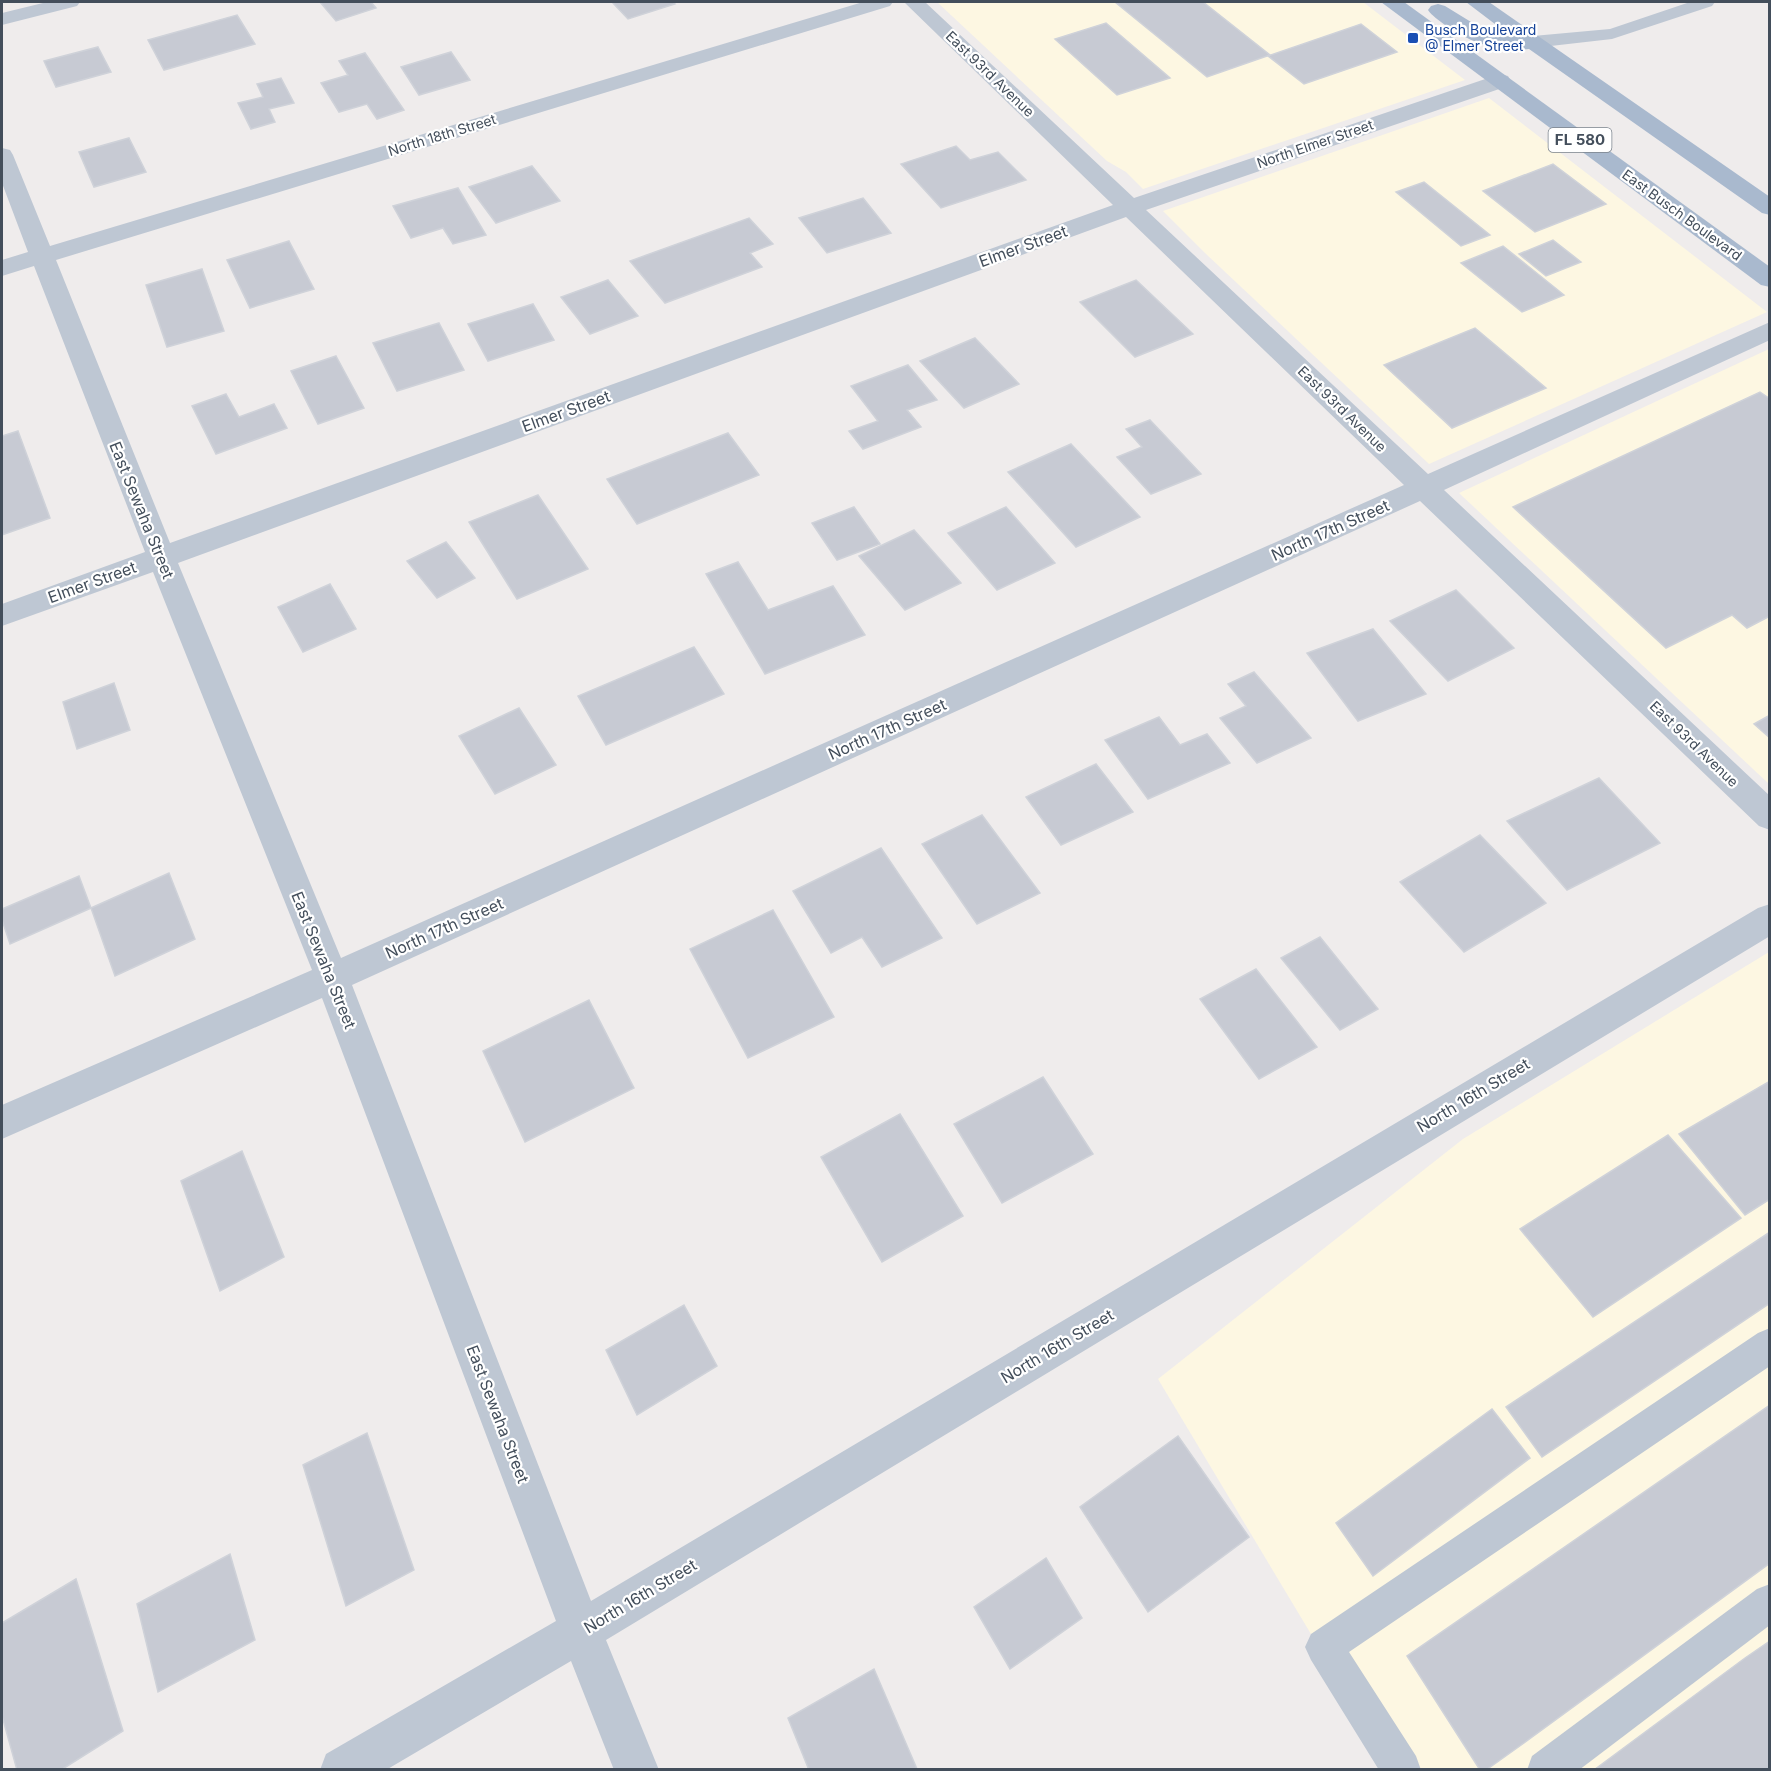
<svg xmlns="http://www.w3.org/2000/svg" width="1771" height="1771" font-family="Inter,sans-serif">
<rect width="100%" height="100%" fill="#efecec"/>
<!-- commercial -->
<g fill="#fdf7e2">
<path d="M937,2h426l102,78 -322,109 -17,-17 -19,-11z"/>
<path d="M1489,98l278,214 -338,152 -224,-211 -42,-42z"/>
<path d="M1769,349v435l-310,-291z"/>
<path d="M1769,952v817h-377l-234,-390 305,-240z"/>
</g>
<!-- building -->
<g fill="#c7cad3" stroke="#cfd2d9" stroke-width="1.5">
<path d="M320,2h51l5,6 -40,13z"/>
<path d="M612,2h61l2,2 -47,15z"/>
<path d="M1115,2h88l67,53 -63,22z"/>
<path d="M237,15l18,29 -91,26 -16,-30z"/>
<path d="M1106,23l64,55 -53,17 -62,-56z"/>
<path d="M1361,24l36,28 -93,32 -36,-28z"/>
<path d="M98,47l13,25 -55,15 -12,-26z"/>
<path d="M451,52l19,28 -51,15 -18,-28z"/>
<path d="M365,53l39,57 -27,9 -10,-15 -28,8 -18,-29 27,-8 -9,-14z"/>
<path d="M281,78l13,25 -25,6 6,13 -24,7 -13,-26 25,-6 -6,-13z"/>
<path d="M129,138l17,34 -52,15 -15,-35z"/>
<path d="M956,146l14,14 28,-8 28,28 -85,28 -40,-44z"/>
<path d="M1553,164l53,40 -71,28 -52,-41z"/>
<path d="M532,166l28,35 -64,22 -27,-36z"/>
<path d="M1424,182l66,53 -29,11 -65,-54z"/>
<path d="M458,188l28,47 -33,9 -10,-16 -32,10 -18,-32z"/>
<path d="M863,198l28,35 -64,20 -28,-35z"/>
<path d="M749,218l24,26 -23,9 12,14 -97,36 -35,-42z"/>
<path d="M1553,240l28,22 -35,14 -27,-22z"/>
<path d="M289,241l25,48 -64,19 -23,-48z"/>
<path d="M1503,246l61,49 -42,17 -61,-49z"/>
<path d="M202,269l22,62 -57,16 -21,-62z"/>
<path d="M608,280l30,36 -48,18 -29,-37z"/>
<path d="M1136,280l57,54 -58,23 -55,-55z"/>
<path d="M533,304l21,36 -66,21 -20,-37z"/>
<path d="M439,323l25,47 -67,21 -24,-48z"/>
<path d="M1475,328l71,60 -94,40 -68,-63z"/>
<path d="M975,338l44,46 -55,24 -44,-47z"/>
<path d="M336,356l28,52 -46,16 -27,-53z"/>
<path d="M908,365l29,35 -30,10 14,17 -58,22 -14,-18 29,-10 -27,-35z"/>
<path d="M1760,392l10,7v217l-23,12 -15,-13 -66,33 -153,-141z"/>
<path d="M226,394l13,23 35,-13 13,24 -71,26 -24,-48z"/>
<path d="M1150,420l51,54 -50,20 -34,-37 25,-10 -16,-18z"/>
<path d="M18,431l32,87 -48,17v-99z"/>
<path d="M728,433l31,42 -122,49 -30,-45z"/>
<path d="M1071,444l69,73 -64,30 -68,-75z"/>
<path d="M538,495l50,74 -71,30 -48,-77z"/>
<path d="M854,507l26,37 -43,16 -25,-37z"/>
<path d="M1006,507l49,56 -58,27 -49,-57z"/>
<path d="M914,530l47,53 -56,27 -46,-54z"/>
<path d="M446,542l29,36 -38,20 -30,-37z"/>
<path d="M738,562l30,48 65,-24 32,49 -100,39 -59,-100z"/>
<path d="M330,584l26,45 -53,23 -25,-45z"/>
<path d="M1456,590l58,58 -66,33 -58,-60z"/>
<path d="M1373,629l53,65 -68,27 -51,-68z"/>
<path d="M694,647l30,47 -118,51 -28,-49z"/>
<path d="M1254,672l57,66 -54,25 -37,-45 26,-12 -18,-22z"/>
<path d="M114,683l16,47 -53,19 -14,-47z"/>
<path d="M519,708l37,57 -61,29 -36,-58z"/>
<path d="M1770,715v23l-16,-14z"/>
<path d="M1159,717l21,28 27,-11 23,29 -82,36 -43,-59z"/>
<path d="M1096,764l37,48 -72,33 -35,-48z"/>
<path d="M1599,778l61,65 -93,47 -60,-69z"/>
<path d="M982,815l58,78 -63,31 -55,-80z"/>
<path d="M1480,835l66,68 -82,49 -64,-70z"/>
<path d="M881,848l61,90 -60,29 -20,-30 -31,16 -38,-62z"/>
<path d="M169,873l26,66 -80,37 -24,-68z"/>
<path d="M79,876l12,32 -81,36 -8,-24v-11z"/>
<path d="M773,910l61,107 -86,41 -58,-109z"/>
<path d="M1320,937l58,72 -38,21 -59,-72z"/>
<path d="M1256,969l61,78 -58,32 -59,-80z"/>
<path d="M589,1000l45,88 -109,54 -42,-91z"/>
<path d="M1043,1077l50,77 -91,49 -48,-79z"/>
<path d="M1770,1081v118l-25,16 -66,-81z"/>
<path d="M900,1114l63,102 -81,46 -61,-105z"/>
<path d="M1668,1135l73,83 -148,99 -73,-88z"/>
<path d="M242,1151l42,106 -64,34 -39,-110z"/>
<path d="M1770,1232v71l-228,154 -36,-50z"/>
<path d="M684,1305l33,61 -80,49 -31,-65z"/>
<path d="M1770,1405v158l-246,180 -38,27h-6l-73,-114z"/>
<path d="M1492,1409l38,49 -157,118 -37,-53z"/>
<path d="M367,1433l47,137 -68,36 -43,-141z"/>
<path d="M1178,1436l71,101 -101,75 -68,-105z"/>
<path d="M230,1554l25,86 -97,52 -21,-88z"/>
<path d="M1046,1558l36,60 -72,51 -36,-62z"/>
<path d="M76,1579l47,152 -62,39h-44l-15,-54v-93z"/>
<path d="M1770,1641v129h-176l151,-112z"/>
<path d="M874,1669l43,100 -108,1 -21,-52z"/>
</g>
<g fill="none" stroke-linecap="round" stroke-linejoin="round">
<!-- service -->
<g fill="#bec7d3" fill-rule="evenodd">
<path d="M1690,2h25l-3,4 -100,33 -79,9 -7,-2 -2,-4 2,-4 7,-2 77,-7z"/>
<path d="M1770,1328v38l-421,286 67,104 5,14h-42l-68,-110 -6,-13 6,-13 447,-301z"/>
<path d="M1770,1584v41l-191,145h-52l5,-14 225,-167z"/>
</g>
<!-- minor -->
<g fill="#bec7d3" fill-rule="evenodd">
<path d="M47,2h33l-3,4 -75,19v-12z"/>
<path d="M863,2h30l-3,4 -834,254 114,283 943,-338 -209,-203h21l209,196 366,-124 8,2 3,5 -3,5 -362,124 282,264 342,-152v18l-326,150 326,306v34l-11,-4 -339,-325 -1068,484 239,616 1167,-693 12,-4v32l-1164,704 53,130h-45l-43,-109 -185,109h-66l6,-16 230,-133 -234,-623 -320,141v-34l310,-135 -159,-398 -151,54v-22l143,-52 -111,-286 -32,10v-16l26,-8 -26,-69v-35l8,2 3,5 37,91zM1126,217l278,268 -1063,473 -163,-395z"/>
</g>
<!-- primary -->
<g fill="#a9b9ce" fill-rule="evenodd">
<path d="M1381,2h23l366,265v20l-9,-2z"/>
<path d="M1466,2h23l281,195v18l-8,-2 -233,-164c-32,3 -58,-6 -84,-24 -6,-5 -13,-9 -17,-15l3,-4 7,-2 7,2 44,27 23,4z"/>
</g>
</g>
<!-- markers -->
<rect fill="#1a4fb4" stroke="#fff" stroke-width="2" x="1407" y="32" width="12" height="12" rx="3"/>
<g text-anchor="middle" stroke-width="4.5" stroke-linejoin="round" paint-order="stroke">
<!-- far-transit labels -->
<g font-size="14" fill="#164399" stroke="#fff" text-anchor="start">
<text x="1425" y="35">Busch Boulevard<tspan x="1425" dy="16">@ Elmer Street</tspan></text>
</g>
<!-- far-street labels -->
<g font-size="14" fill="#434e5b" stroke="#fff">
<text transform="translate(990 74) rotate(44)" y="5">East 93rd Avenue</text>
<text transform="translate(442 135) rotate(-17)" y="5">North 18th Street</text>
<text transform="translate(1315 144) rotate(-19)" y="5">North Elmer Street</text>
<text transform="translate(1682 215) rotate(36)" y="5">East Busch Boulevard</text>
<text transform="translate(1342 409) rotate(44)" y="5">East 93rd Avenue</text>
<text transform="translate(1694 744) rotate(44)" y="5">East 93rd Avenue</text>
</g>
<!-- shield labels -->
<rect fill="#fff" stroke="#7b838c" stroke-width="1.5" x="1548.5" y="128" width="63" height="24" rx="4.5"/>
<g font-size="15" font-weight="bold" fill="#434e5b">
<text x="1580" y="145">FL 580</text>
</g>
<!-- street labels -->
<g font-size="16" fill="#434e5b" stroke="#fff">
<text transform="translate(1023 246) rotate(-20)" y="6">Elmer Street</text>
<text transform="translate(566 411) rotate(-20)" y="6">Elmer Street</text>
<text transform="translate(142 510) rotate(68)" y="6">East Sewaha Street</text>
<text transform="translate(1330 530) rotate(-24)" y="6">North 17th Street</text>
<text transform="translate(92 582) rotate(-20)" y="6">Elmer Street</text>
<text transform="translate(887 729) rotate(-24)" y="6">North 17th Street</text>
<text transform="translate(444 928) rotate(-24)" y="6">North 17th Street</text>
<text transform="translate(324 960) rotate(68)" y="6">East Sewaha Street</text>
<text transform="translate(1473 1095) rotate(-31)" y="6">North 16th Street</text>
<text transform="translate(1057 1346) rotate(-31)" y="6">North 16th Street</text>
<text transform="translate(498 1414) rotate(69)" y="6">East Sewaha Street</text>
<text transform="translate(640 1596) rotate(-31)" y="6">North 16th Street</text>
</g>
</g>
<!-- border -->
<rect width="1771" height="1771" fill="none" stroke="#434e5b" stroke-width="6"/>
</svg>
